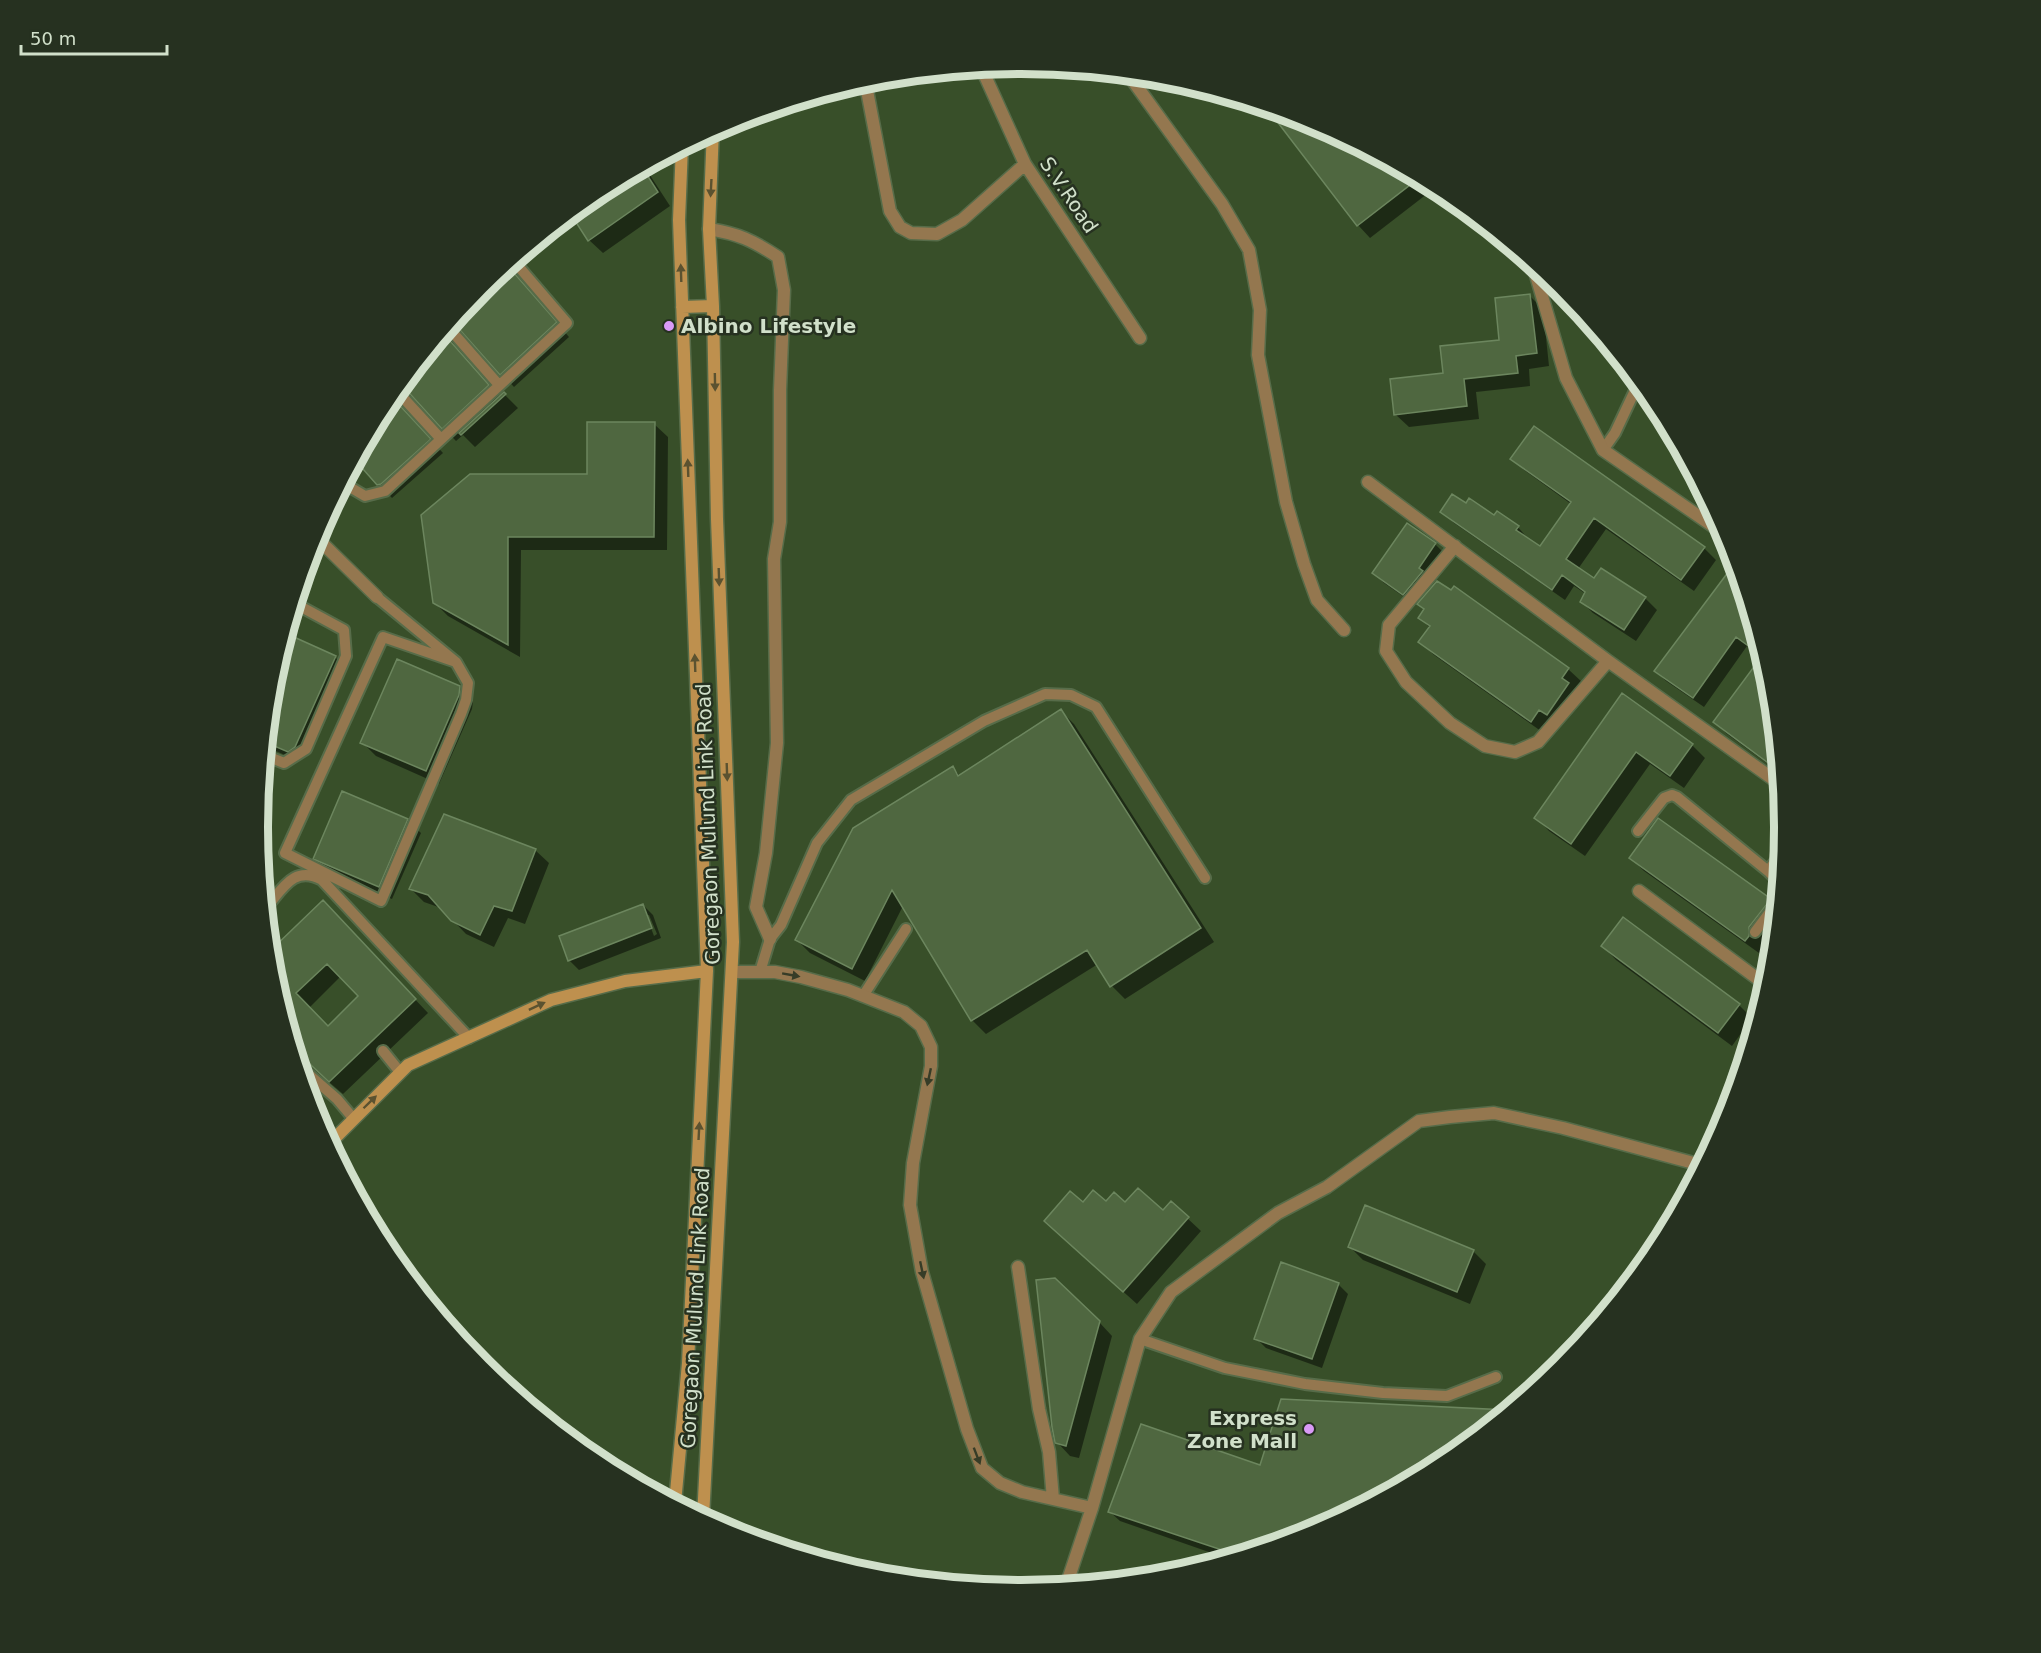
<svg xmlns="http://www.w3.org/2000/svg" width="2041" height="1653" viewBox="0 0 2041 1653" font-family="'DejaVu Sans',sans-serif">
  <rect width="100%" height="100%" fill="#384f29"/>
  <path fill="#0007" fill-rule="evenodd" d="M1269,108L1313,121L1436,187L1370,238L1358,225Z
    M644,166L670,206L603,253L589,240L597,191Z
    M517,257L520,279L569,337L514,387L466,334L461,332L456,335L453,342L455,347L500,397L504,394L518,408L475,447L463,435L456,441L412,395L405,397L401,402L403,410L443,453L392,498L356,459L386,402L481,286Z
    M1530,296L1543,309L1549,366L1529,369L1530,386L1476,392L1479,419L1409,427L1395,414L1445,374L1501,341Z
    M654,424L668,437L667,550H521L520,657L448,616L434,602L422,516L588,475Z
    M1673,435L1693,472L1687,467Z
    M1512,458L1704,548L1716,560L1694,591L1606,529L1578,569L1595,581L1645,598L1657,610L1636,641L1593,613L1581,601L1586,594L1574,586L1565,600L1454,523L1442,511L1466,505L1518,527L1529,540L1541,548L1571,504L1524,470Z
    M1435,544L1445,554L1414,604L1384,583L1374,573Z
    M1737,571L1764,659L1747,646L1704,707L1666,681L1656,671Z
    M1451,592L1568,669L1582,682L1575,692L1581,698L1560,727L1553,722L1545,734L1434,655L1420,642L1430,628L1420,617L1425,610L1419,604Z
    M285,635L335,657L345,667L305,757L298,761L265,746L272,677Z
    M1748,677L1771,694L1779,772L1727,734L1715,722Z
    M459,687L473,701L472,709L439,784L376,756L362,742Z
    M1622,695L1692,745L1705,758L1684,788L1650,764L1585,856L1549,831L1536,817Z
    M1061,711L1074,724L1214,942L1125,999L1112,986L1098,964L986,1034L972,1020L903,906L865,981L810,953L797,940L953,768L960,776Z
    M407,820L421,833L392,899L328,872L315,858Z
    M535,850L549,863L525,924L508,918L494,947L466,934L441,908L424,902L411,889Z
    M1631,858L1770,900L1776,906L1774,925L1762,941V950L1759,953L1644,871Z
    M643,905L653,915L661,938L579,970L569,960ZM646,915H649L657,934L654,936Z
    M336,916L428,1013L343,1094L322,1076L293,1046L272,975L269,954ZM341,976L361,996L328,1028L309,1008Z
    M1603,946L1739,1005L1752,1018L1732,1046L1616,960Z
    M1106,1203L1125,1204L1163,1212L1171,1203L1201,1231L1137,1304L1059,1234L1083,1204Z
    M1350,1247L1473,1251L1486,1264L1470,1304L1363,1260Z
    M1338,1284L1348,1294L1322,1368L1266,1348L1256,1338Z
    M1099,1322L1112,1336L1079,1458L1070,1456L1057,1442Z
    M1282,1401L1505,1412L1444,1462L1312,1532L1226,1558L1120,1521L1110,1512L1260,1467Z"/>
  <path fill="#4f6740" stroke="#6c865e" stroke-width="1.5" fill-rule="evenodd" d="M1266,107L1313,121L1419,178L1357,226Z
    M642,167L658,192L588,241L570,213L597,191Z
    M507,265L557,322L500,375L452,321L481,286Z
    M1530,294L1537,353L1516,356L1518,373L1464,379L1467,406L1394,415L1390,379L1443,373L1440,346L1499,340L1495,298Z
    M443,333L489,385L442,429L401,384Z
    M504,392L506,394L461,435L459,433Z
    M391,396L431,439L381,484L377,485L355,460Z
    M587,422H655L654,537H508V645L433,603L421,515L470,474H587Z
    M1534,426L1705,547L1681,580L1594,518L1566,559L1594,578L1601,568L1646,597L1624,630L1580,602L1585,592L1562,575L1552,590L1440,512L1452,494L1466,503L1469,498L1494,515L1497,511L1519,526L1516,530L1540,546L1571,502L1510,459Z
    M1407,523L1436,543L1419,568L1423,571L1403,595L1372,573Z
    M1735,563L1769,678L1779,771L1713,722L1762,656L1736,637L1693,698L1654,671Z
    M1437,581L1451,590L1454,586L1569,668L1562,678L1569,683L1547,715L1539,710L1531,722L1418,642L1430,626L1418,618L1424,609L1417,604Z
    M285,633L336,656L295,747L288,752L265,742L272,677Z
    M397,659L460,686L459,695L426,771L360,743Z
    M1622,693L1693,744L1670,776L1636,752L1571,844L1534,818Z
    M1061,709L1201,928L1110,987L1087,950L971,1021L892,890L852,969L795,940L853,828L953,766L958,776Z
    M342,791L408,819L379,887L313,859Z
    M444,814L536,849L512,911L494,906L480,935L451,921L428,895L409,889Z
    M1658,818L1771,899L1749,927V936L1745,941L1629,858Z
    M323,900L416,999L329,1082L294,1049L272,975L269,952ZM327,964L358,996L328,1026L296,993Z
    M643,904L652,928L568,961L559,936Z
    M1623,917L1740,1004L1718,1033L1601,946Z
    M1138,1188L1163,1210L1171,1201L1189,1217L1123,1292L1044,1221L1070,1191L1083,1202L1093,1190L1106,1201L1114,1192L1125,1202Z
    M1365,1205L1474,1250L1457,1292L1348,1247Z
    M1281,1262L1339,1283L1312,1359L1254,1339Z
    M1055,1278L1100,1321L1066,1446L1055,1443L1052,1427L1036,1280Z
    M1281,1399L1507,1410L1444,1462L1312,1532L1224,1559L1225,1551L1108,1512L1141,1424L1260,1465Z"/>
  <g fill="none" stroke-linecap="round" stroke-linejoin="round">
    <defs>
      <path id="lane" d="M448,327L499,385
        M396,390L441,439
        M1603,450L1615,433L1639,382
        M343,481L348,486L365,496L385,491L567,323L513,260
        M377,597L456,662L468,683L466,700L461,714L381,901L285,853L383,637L456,662
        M264,755L284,763L306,749L346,656L344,630L294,603
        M1638,831L1664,798L1672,795L1677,797L1768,871L1781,854
        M1768,871L1779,882
        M265,909C282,890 294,864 322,880L469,1038
        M1755,932L1776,904
        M760,972L770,939L781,925L817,843L851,800L984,721L1045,694L1071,695L1096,707L1205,878
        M863,996L906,929
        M383,1051L400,1072
        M299,1066L337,1099L353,1118
        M1140,1339L1225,1368L1305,1384L1383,1393L1447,1396L1496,1377"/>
      <path id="street" d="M981,67L1025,164L1140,338
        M1128,74L1222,204L1249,250L1260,310L1258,355L1286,502L1304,564L1317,600L1344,630
        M865,80L890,211L900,227L911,233L937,234L962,220L1025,164
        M709,229C739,234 752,240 778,257L784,290L780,390V522L774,559L777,743L766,853L756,907L770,939
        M1531,262L1535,272L1566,378L1603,450L1726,535
        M1368,482L1608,661L1780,784
        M315,536L377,597
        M1455,546L1389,625L1386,651L1406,682L1450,723L1485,746L1515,752L1538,742L1608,661
        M1639,891L1766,985
        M732,972H775L801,977L848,990L904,1012L921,1026L931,1047V1066L913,1163L910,1205L922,1272L967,1429L982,1468L1000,1483L1022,1492L1092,1508
        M1018,1267L1039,1409L1049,1452L1053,1499
        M1066,1586L1092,1508L1140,1339L1171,1292L1278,1213L1327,1187L1419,1121L1450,1117L1494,1113L1563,1128L1701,1165"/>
      <path id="secondary" d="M682,307L713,306
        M329,1144L408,1065L551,1000L625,981L707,971
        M675,1503L688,1363L707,971L679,220L682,146
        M703,1518L733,942L717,519L713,306L709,229L713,129"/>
    </defs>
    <use href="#lane" stroke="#576c49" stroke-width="14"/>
    <use href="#street" stroke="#576c49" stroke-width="15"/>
    <use href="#secondary" stroke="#576c49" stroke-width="15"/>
    <use href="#lane" stroke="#94774f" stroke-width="10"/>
    <use href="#street" stroke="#94774f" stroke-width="12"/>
    <use href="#secondary" stroke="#be904e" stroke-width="12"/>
  </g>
  <defs><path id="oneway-solid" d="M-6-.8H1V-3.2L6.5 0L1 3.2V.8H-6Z" transform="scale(1.5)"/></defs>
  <g fill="#5b5230">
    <use href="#oneway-solid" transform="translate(711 188) rotate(93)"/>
    <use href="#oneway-solid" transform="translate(681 273) rotate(-92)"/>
    <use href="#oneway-solid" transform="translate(715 382) rotate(89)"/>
    <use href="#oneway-solid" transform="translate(688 468) rotate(-92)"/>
    <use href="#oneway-solid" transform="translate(719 577) rotate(88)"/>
    <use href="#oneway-solid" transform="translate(695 663) rotate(-92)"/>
    <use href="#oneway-solid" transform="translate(727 772) rotate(88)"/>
    <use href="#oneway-solid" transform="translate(537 1006) rotate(-25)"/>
    <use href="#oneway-solid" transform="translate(370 1102) rotate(-44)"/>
    <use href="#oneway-solid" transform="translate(699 1131) rotate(-87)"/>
  </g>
  <g fill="#363c27">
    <use href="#oneway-solid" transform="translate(791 975) rotate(10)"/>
    <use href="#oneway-solid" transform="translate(929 1077) rotate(102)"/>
    <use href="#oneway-solid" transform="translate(922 1270) rotate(78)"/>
    <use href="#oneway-solid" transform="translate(977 1456) rotate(69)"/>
  </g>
  <g fill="#d99af7" stroke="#263120" stroke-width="2">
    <circle cx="669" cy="326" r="6"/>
    <circle cx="1309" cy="1429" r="6"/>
  </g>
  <g text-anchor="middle" stroke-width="5" stroke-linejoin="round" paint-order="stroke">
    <g font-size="20" fill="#d1e0ca" stroke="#263120">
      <text transform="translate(1069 195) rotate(56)" y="7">S.V.Road</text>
      <text transform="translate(708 824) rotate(-92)" y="7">Goregaon Mulund Link Road</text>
      <text transform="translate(695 1308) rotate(-87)" y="7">Goregaon Mulund Link Road</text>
    </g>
    <g font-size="20" font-weight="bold" fill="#d1e0ca" stroke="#263120" text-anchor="start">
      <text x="681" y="333">Albino Lifestyle</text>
      <text x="1297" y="1425" text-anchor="end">Express<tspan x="1297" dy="23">Zone Mall</tspan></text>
    </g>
  </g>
  <path d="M0 0H2041V1653H0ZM268 827a753 753 0 1 1 1506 0a753 753 0 1 1-1506 0Z" fill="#263120" fill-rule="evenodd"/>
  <path fill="none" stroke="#d1e0ca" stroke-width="8" d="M268 827a753 753 0 1 1 1506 0a753 753 0 1 1-1506 0Z"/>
  <path d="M21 45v9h146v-9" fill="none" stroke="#d1e0ca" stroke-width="3"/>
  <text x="30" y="45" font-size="18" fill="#d1e0ca" stroke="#263120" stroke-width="4.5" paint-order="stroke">50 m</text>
</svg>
